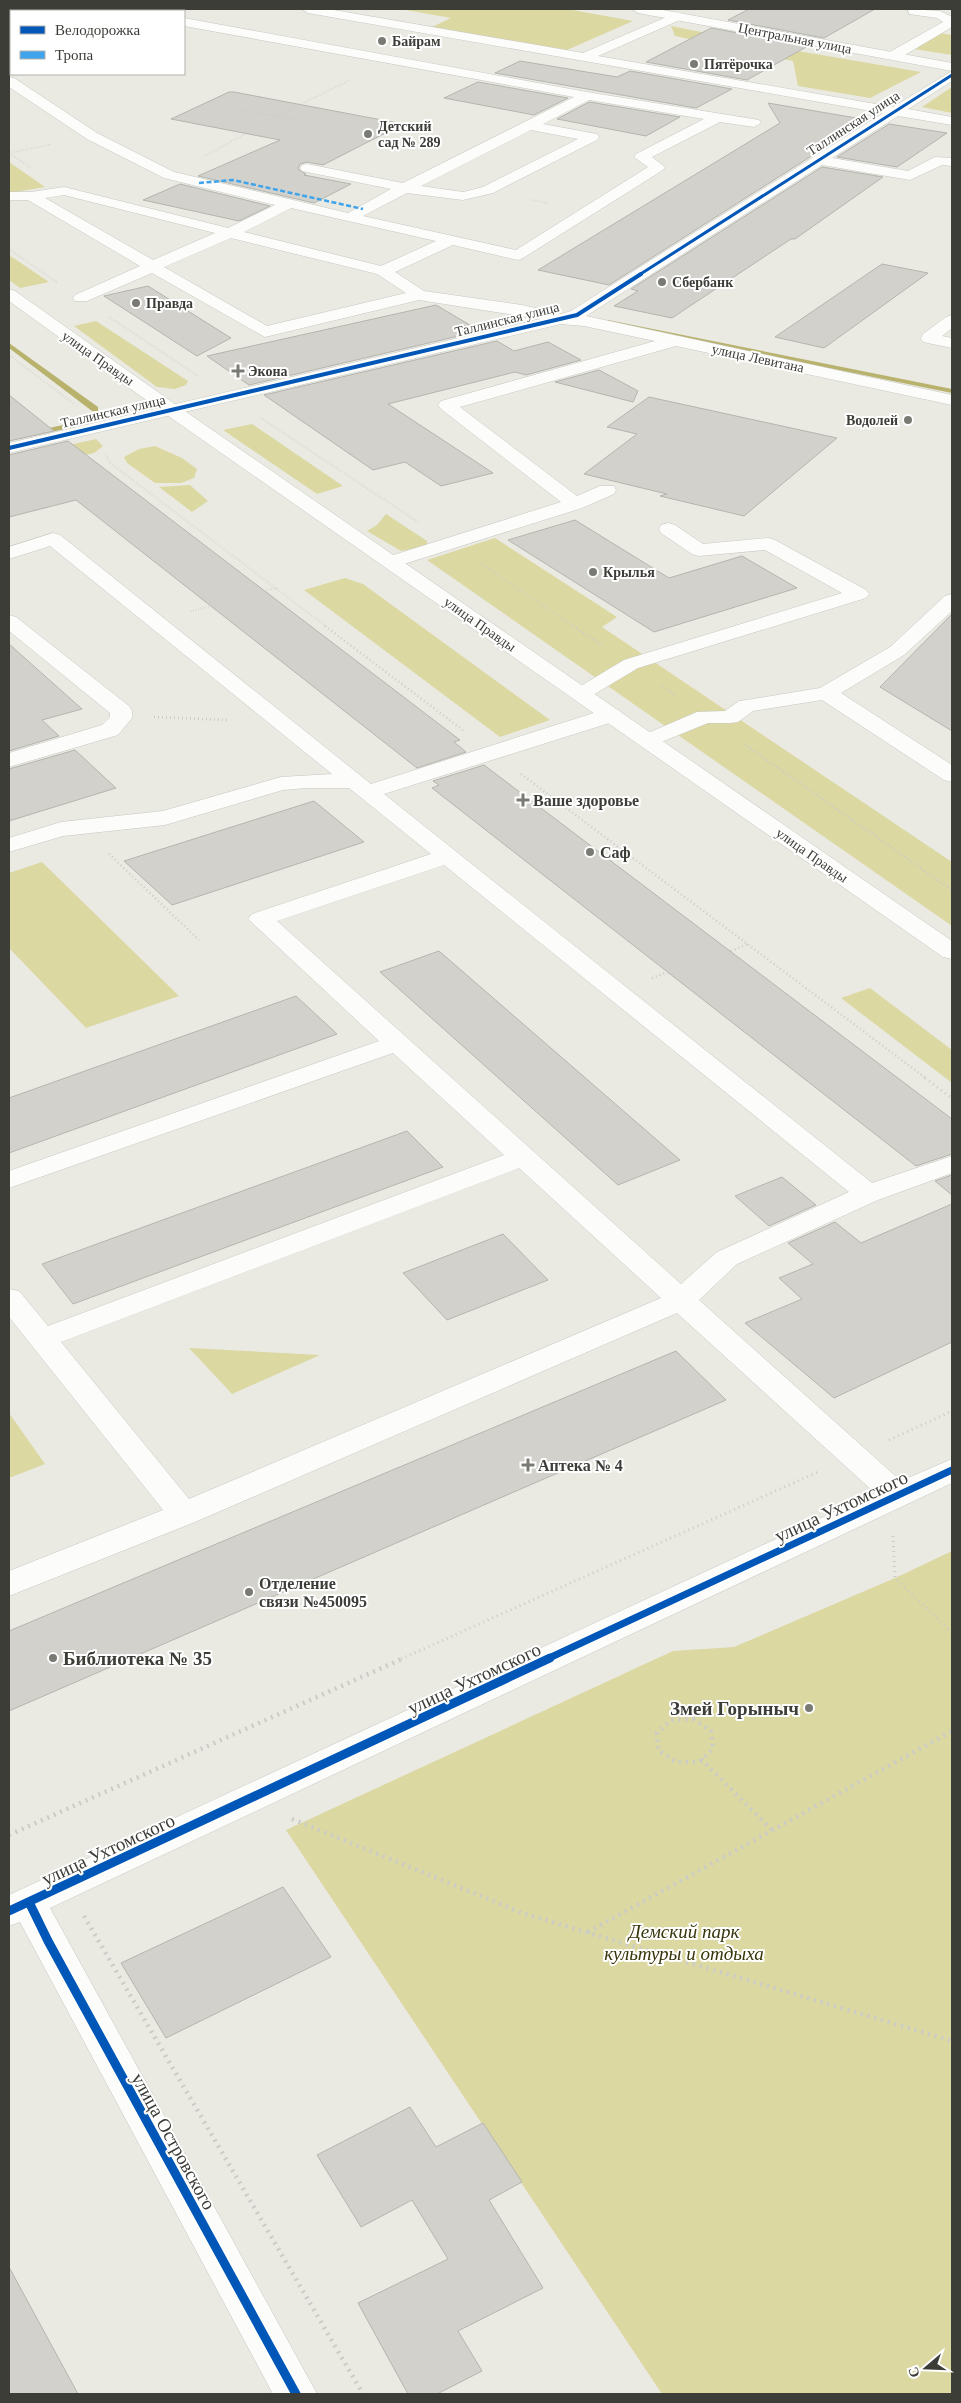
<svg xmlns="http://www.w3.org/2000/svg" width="961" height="2403" viewBox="0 0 961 2403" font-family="'Times New Roman',serif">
  <rect width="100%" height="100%" fill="#eaeae3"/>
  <path fill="#dcd8a2" d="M400,9H567L633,21L567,50L432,27L451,18Z
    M671,26L792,50L921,72L870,98L798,86L793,61L675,36Z
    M940,33L952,35V55L914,49Z
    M952,87V113L922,107Z
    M9,162L45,187L9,193Z
    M9,255L49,282L20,288L9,280Z
    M96,321L188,381L186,385L175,389L157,387L74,326Z
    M252,424L343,486L317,494L223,430Z
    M96,439L103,446L94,453L9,473V459Z
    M155,446L182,458L197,469L194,478L181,483H155L127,463L124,457L139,449Z
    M190,485L208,501L192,512L159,487Z
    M386,514L427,541V546L401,551L367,531L377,525Z
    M495,538L617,617L602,627L952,862V926L427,560Z
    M345,578L363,584L550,720L500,737L304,590Z
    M42,862L179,996L86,1028L9,948V873Z
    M870,988L952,1050V1083L841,998Z
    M189,1348L320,1355L232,1394Z
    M9,1413L45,1464L9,1478Z
    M952,1551V2394H662L286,1830L673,1651L734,1647L895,1578Z"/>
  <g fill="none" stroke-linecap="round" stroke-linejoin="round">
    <path fill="#b8b26d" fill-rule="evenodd" d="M608,320L952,389V393L611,324L607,322Z
      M9,343L98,407V411H92L9,348Z
      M90,419H93V423L9,441V437Z"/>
  </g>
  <path fill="#d2d1cc" stroke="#b5b5af" d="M749,9H875L824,38L728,20Z
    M711,28L808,46L747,80L646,62Z
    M520,61L617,77L630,71L732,89L696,108L495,73Z
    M478,82L568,98L534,115L444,98Z
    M229,92H234L403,124L323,165L307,162L300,164L298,169L306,174L304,175L351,184L314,203L198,176L280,140L171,119Z
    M589,102L680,117L646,136L557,119Z
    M768,103L868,120L609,285L538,270L780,123Z
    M889,124L947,133L897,167L837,157Z
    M822,167L883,177L795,239H791L672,318L614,306L638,291L631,289Z
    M180,184L270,206L239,221L143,200Z
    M882,264L928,273L824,348L775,337Z
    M148,286L231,338L197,356L104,296Z
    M436,305L480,331L249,385L207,356Z
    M497,341L514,351L548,342L581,360L526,375L515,372L388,404L493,473L441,486L405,462L373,470L264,395Z
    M599,370L638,391L633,402L555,382Z
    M9,395L54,431L9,441Z
    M649,397L837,438L744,516L660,496L667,494L584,474L637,434L607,427Z
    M68,441L460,740L454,742L466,752L417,768L76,500L9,517V455Z
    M575,520L669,578L742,556L797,588L654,632L508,540Z
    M952,614V731L880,687Z
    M9,644L82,709L42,720L59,736L9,751Z
    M75,750L116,788L9,821V769Z
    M484,765L952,1119V1154L916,1166L432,788L439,785L433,781Z
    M314,801L364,842L172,905L124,861Z
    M439,951L680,1160L618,1185L380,972Z
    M296,996L337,1034L9,1153V1098Z
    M407,1131L443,1167L73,1304L42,1264Z
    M952,1175V1195L935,1181Z
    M782,1177L816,1205L769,1226L735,1196Z
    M952,1204V1342L834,1398L745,1323L802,1299L779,1278L813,1264L788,1243L835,1222L861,1243Z
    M503,1234L548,1280L447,1320L403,1273Z
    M676,1351L726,1400L9,1711V1631Z
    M283,1887L331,1957L166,2038L121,1963Z
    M410,2107L436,2147L483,2123L522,2182L489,2200L543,2288L458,2331L482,2371L437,2394H408L358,2303L448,2259L412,2200L361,2227L317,2155Z
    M9,2267L78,2394H9Z"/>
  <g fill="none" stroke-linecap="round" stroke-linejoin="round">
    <defs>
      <path id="minor" d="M101,9H126L127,11H102Z
        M302,9H328L583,53L678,12L684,16L682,19L598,56L893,107L952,71V81L908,109L952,117V125L898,116L832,158L908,171L935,157L952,158V166L942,165L910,180L822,165L586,316L952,395V405L676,346L460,407L577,496L600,486H614L616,490L614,494L582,508L391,568L384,566L381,562L384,558L561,502L441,409L438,405L441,401L655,341L584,326L561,324L9,453V443L540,319L419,300L265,337L152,273L87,301H75L73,298L75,295L140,266L28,200H9V192H31L64,187L228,228L275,205L164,178L87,139L9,87V77L14,78L97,133L174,172L348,213L391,189L302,171L300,168L302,165L307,164L403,183L574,97L184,26V18L587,92L759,120L761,123L754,127L720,122L652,157L665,167L663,170L523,258L518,260L453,245L395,272L424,291L522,305L561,314L571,311L883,113L308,13ZM589,100L704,119L636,154L634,157L648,167L516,250L363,216L407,193L463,200L493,193L597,140L599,137L597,134L543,124ZM531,130L578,139L483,187L463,192L421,186ZM64,195L215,233L153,260L45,198ZM291,208L436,241L381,266L244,232ZM231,238L377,274L406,293L267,326L164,267Z
        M908,9L940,11L952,17V27L898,59H888L887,56L888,53L943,22L937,18L909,14Z
        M9,17H11V25H9Z
        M11,56V64L9,65V57Z
        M952,315V328L942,336L952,338V348L923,342L921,338L923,334L946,317Z
        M668,523L675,525L703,544L768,538L775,540L866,590L869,594L866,598L638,668L588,698L581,700L574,698L570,694L574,690L624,660L842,593L765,550L699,556L692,554L661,533L659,529L661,525Z
        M53,533L60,535L371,784L603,710L611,709L619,710L622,715L619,720L384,794L872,1183L952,1156V1173L878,1200L737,1264L699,1300L901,1481L952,1459V1483L50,1908L317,2394H273L20,1922L9,1926V1895L875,1493L677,1313L195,1522L9,1596V1571L163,1510L9,1317V1289L19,1291L48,1326L504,1155L393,1053L9,1188V1171L379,1041L248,919L252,914L431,854L349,788H307L283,790L165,825L63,836L9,852V838L61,822L163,811L281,777L332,774L50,546L9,559V547ZM444,865L849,1192L717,1252L681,1284L277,921ZM519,1168L661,1298L189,1499L61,1342Z
        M952,594V611L904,655L841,693L952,765V782L944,780L822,700L753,711L738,722L730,723H708L649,747L641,746L638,741L641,736L697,712L725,711L739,701L747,700L820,688L890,647L945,596Z
        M9,615L16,617L129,706L132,711V718L118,735L9,767V753L102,725L110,717V713L9,631Z"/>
      <path id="major" d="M632,9H657L952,63V71L638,13Z
        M9,289L15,291L179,407L952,941V959L943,957L167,415L9,301Z"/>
    </defs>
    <use href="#minor" stroke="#c7c7c2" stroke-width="1"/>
    <use href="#major" stroke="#c7c7c2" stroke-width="1"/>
    <path stroke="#cbcbc8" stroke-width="2" stroke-dasharray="0.5 2" stroke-linecap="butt" d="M234,109L323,124
      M9,153L53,144
      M9,153L31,168
      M205,156L275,117L350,80
      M270,171L282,165
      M532,200L548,203
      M9,249L58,283
      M109,317L198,376
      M9,355L74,404
      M261,418L418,522
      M106,454L110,463L327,627
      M480,563L575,627
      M264,591L277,588
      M191,611L211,606"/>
    <path stroke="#cbcbc8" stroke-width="2.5" stroke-dasharray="1 3" stroke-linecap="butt" d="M325,626L464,731
      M573,626L603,646
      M660,685L675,695
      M154,717L228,720
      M744,744L952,890
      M521,774L927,1079
      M109,854L199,940
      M731,951L748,944
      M652,978L668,972"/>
    <path stroke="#cbcbc8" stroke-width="3" stroke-dasharray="1 4" stroke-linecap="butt" d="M925,1078L952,1098
      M889,1440L952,1411
      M893,1536L895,1578L952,1633
      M401,1659L818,1472"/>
    <path stroke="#cbcbc8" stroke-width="4.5" stroke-dasharray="2 5" stroke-linecap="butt" d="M693,1719L711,1731L713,1749L699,1762H676L658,1750L657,1733L671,1720Z
      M701,1759L772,1830
      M292,1819L525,1914L952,2041
      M9,1835L404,1658
      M84,1916L363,2394
      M588,1932L952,1731"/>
    <use href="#minor" fill="#fcfcfb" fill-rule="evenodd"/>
    <use href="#major" fill="#fcfcfb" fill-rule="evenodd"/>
    <path stroke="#3fa4ec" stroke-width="2.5" stroke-dasharray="5 2.5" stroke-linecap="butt" d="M199,183L233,180L363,209"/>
    <defs>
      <path id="cycleway-far3" d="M639,275L952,75"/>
      <path id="cycleway-far2" d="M9,448L577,315L641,274"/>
      <path id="cycleway-far1" d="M547,1659L952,1470"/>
      <path id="cycleway" d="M29,1902L48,1941L296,2394
        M9,1911L550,1658"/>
    </defs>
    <use href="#cycleway-far3" stroke="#fff" stroke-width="5"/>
    <use href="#cycleway-far2" stroke="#fff" stroke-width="5.5"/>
    <use href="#cycleway-far1" stroke="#fff" stroke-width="10"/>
    <use href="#cycleway" stroke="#fff" stroke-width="12"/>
    <use href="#cycleway-far3" stroke="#0057b8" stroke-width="3"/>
    <use href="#cycleway-far2" stroke="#0057b8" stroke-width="4"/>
    <use href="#cycleway-far1" stroke="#0057b8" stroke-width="7"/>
    <use href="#cycleway" stroke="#0057b8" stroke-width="9"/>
  </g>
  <g fill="#7a7a74" stroke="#fff" stroke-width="2">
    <circle cx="382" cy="41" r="5"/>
    <circle cx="694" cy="64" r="5"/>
    <circle cx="368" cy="134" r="5"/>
    <circle cx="662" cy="282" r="5"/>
    <circle cx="136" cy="303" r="5"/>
    <path d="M235.5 363.5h5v5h5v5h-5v5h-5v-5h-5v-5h5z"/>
    <circle cx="908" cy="420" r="5"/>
    <circle cx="593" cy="572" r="5"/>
    <path d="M520.5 792.5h5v5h5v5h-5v5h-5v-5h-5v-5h5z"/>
    <circle cx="590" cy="852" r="5"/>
    <path d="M525.5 1457.5h5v5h5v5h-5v5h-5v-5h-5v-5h5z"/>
    <circle cx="249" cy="1592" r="5"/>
    <circle cx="53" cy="1658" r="5"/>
    <circle cx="809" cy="1708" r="5"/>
  </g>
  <g text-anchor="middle" stroke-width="4" stroke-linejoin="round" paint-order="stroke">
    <g font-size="14" fill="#3d3d38" stroke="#fff">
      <text transform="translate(795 38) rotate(11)" y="5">Центральная улица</text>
      <text transform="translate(853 123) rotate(-33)" y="5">Таллинская улица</text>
      <text transform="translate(507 319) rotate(-14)" y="5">Таллинская улица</text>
      <text transform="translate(98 358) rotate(35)" y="5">улица Правды</text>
      <text transform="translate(758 358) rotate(12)" y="5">улица Левитана</text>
      <text transform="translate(113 411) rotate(-13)" y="5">Таллинская улица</text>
      <text transform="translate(480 624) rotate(35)" y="5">улица Правды</text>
      <text transform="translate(812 855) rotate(35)" y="5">улица Правды</text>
    </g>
    <g font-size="14" font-weight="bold" fill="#3d3d38" stroke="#fff" text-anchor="start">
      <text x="392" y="46">Байрам</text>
      <text x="704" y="69">Пятёрочка</text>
      <text x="378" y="131">Детский<tspan x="378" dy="16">сад № 289</tspan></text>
      <text x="672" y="287">Сбербанк</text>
      <text x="146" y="308">Правда</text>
      <text x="248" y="376">Экона</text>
      <text x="898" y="425" text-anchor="end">Водолей</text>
      <text x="603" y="577">Крылья</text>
    </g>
    <g font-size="16" font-weight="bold" fill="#3d3d38" stroke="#fff" text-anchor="start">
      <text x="533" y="806">Ваше здоровье</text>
      <text x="600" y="858">Саф</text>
      <text x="538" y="1471">Аптека № 4</text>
      <text x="259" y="1589">Отделение<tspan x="259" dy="18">связи №450095</tspan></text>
    </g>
    <g font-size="19" fill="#3d3d38" stroke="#fff">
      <text transform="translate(841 1506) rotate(-25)" y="7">улица Ухтомского</text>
      <text transform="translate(474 1678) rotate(-25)" y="7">улица Ухтомского</text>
      <text transform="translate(108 1849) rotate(-25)" y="7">улица Ухтомского</text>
      <text transform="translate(174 2141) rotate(61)" y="7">улица Островского</text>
    </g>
    <g font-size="19" font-weight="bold" fill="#3d3d38" stroke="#fff" text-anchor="start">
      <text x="63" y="1665">Библиотека № 35</text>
      <text x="799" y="1715" text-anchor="end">Змей Горыныч</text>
    </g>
    <g font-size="19" font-style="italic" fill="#38350b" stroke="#fff">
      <text x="684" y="1938">Демский парк<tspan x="684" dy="22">культуры и отдыха</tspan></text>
    </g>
  </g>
  <rect width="961" height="2403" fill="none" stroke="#3d3d38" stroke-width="20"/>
  <rect x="10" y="10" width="175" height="65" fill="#ffffff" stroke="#b1b1af"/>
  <rect x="20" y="26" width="25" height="8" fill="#0057b8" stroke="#b1b1af"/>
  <text x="55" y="35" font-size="15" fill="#3d3d38">Велодорожка</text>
  <rect x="20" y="51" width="25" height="8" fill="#3fa4ec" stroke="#b1b1af"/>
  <text x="55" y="60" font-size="15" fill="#3d3d38">Тропа</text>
  <g transform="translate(926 2368) rotate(251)" stroke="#ffffff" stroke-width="4" paint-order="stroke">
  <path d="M0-4L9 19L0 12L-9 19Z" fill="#3d3d38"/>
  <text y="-8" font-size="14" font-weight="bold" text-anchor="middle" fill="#3d3d38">С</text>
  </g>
</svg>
